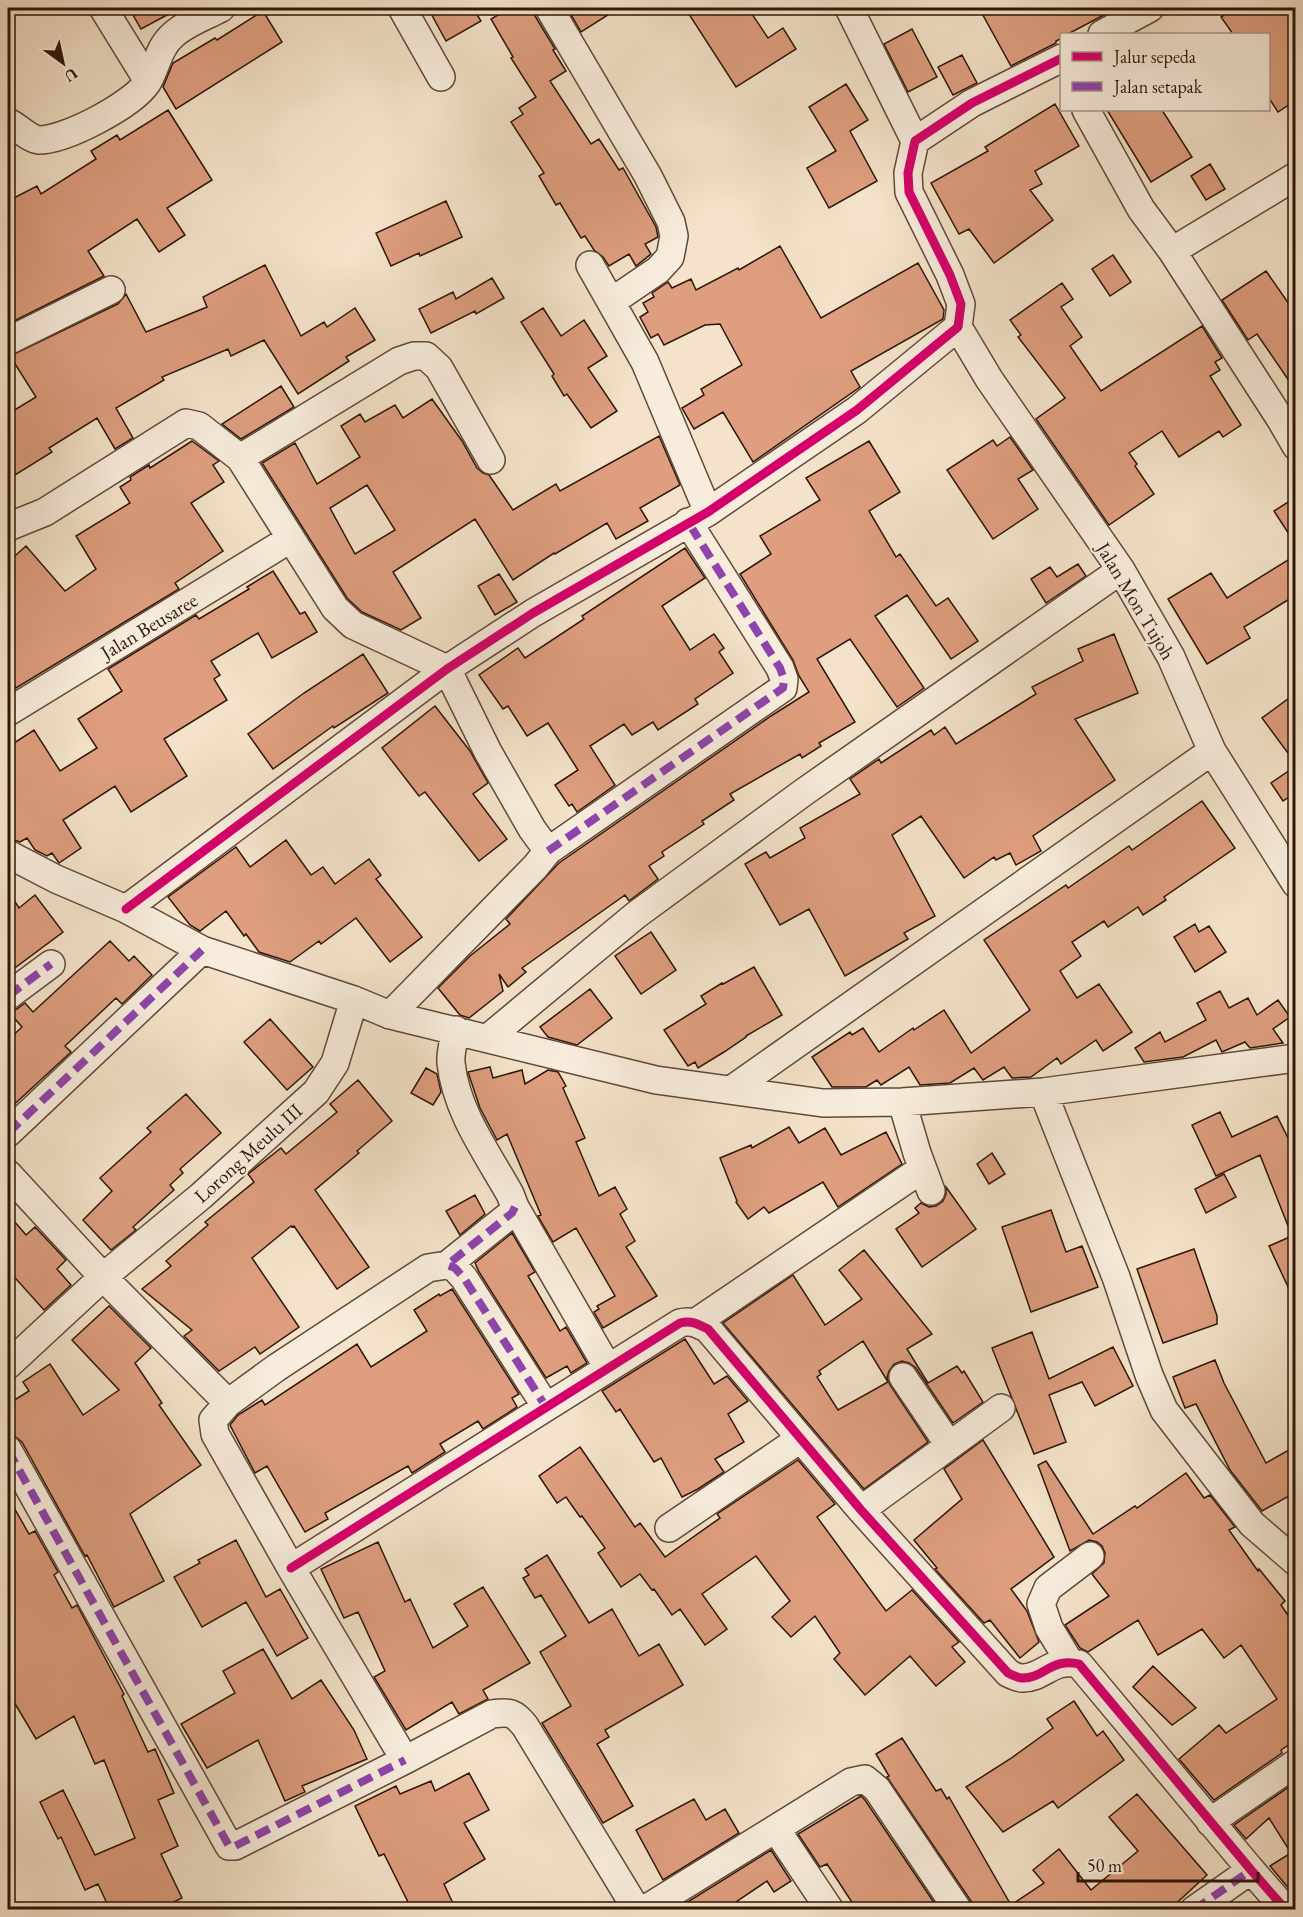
<svg xmlns="http://www.w3.org/2000/svg" width="1303" height="1917" viewBox="0 0 1303 1917" font-family="'EB Garamond',serif">
  <rect width="100%" height="100%" fill="#f4e3ca"/>
  <filter id="stains"><feTurbulence type="fractalNoise" baseFrequency=".00333" numOctaves="4"/><feColorMatrix values="0 0 0 0 .2 0 0 0 0 .09 0 0 0 0 .02 0 0 0 .5 -.17"/></filter>
  <radialGradient id="worn" r=".72"><stop offset=".6" stop-color="#630" stop-opacity="0"/><stop offset="1" stop-color="#630" stop-opacity=".3"/></radialGradient>
  <path fill="#de9e7f" stroke="#2d1608" stroke-width="1.5" fill-rule="evenodd" d="M129,8H180L141,29Z
    M428,8H473L481,21L446,41Z
    M510,8H533L535,16L555,49L553,50L566,71L550,81L591,144L599,139L619,170L623,168L656,227L658,237L645,244L651,254L636,266L629,254L609,266L603,257L594,250L585,236L581,238L560,203L556,205L539,176L544,173L511,122L523,114L519,108L536,97L511,58L513,57L491,19Z
    M567,8H619L581,32Z
    M685,8H748L768,38L783,28L796,49L736,87Z
    M979,8H1117L1068,34H1062V38L1056,41V43L1011,66Z
    M1235,8H1296V100L1278,112L1269,98V34H1233L1221,17Z
    M263,11L282,42L176,109L163,87L173,63L215,38L217,40Z
    M912,29L937,77L908,92L884,44Z
    M962,55L977,83L953,95L938,67Z
    M846,84L868,120L850,131L877,181L829,208L807,168L836,151L809,107Z
    M1055,104L1079,146L1035,171L1042,184L1030,190L1053,220L994,263L969,229L959,234L931,183L988,151L985,147Z
    M168,110L212,180L167,208L185,235L159,252L137,219L88,251L104,276L8,324V201L37,186L41,194L96,159L91,151L117,135L120,140Z
    M1107,110H1162L1192,157L1151,182Z
    M1210,164L1225,189L1206,200L1191,176Z
    M446,201L462,237L420,256L419,253L391,266L376,233Z
    M780,246L821,318L918,263L944,310L943,319L851,371L860,387L753,462L723,412L694,429L682,408L704,395L701,389L742,365L720,324L705,325L664,345L658,334L651,338L640,317L648,312L643,303L654,297L652,293L668,282L672,288L691,279L696,290L738,268L739,270Z
    M1113,255L1131,282L1110,296L1092,269Z
    M265,265L301,336L324,322L327,327L355,308L375,340L346,357L349,361L298,394L264,340L231,356L228,349L162,377L164,380L116,408L133,438L115,449L97,418L49,448L52,452L15,475L8,463V414L36,397L10,356L118,304L126,294L146,332L207,307L203,297Z
    M1266,271L1296,314V391L1257,334L1248,340L1222,300Z
    M492,278L504,298L476,314L475,311L431,333L419,309L453,292L456,299Z
    M1062,283L1073,299L1061,307L1082,337L1070,346L1101,391L1202,326L1222,358L1215,362L1220,370L1210,376L1241,425L1223,437L1219,431L1179,457L1162,431L1129,453L1137,464L1135,466L1154,494L1109,525L1036,419L1065,398L1018,337L1021,335L1010,320Z
    M543,308L561,336L584,320L607,356L588,368L617,411L591,428L567,394L564,396L552,376L554,374L521,322Z
    M281,386L294,407L241,439L222,424Z
    M432,399L462,441L477,468L483,473L489,475L513,510L556,484L560,491L659,436L680,485L640,508L648,521L616,539L607,523L555,554L554,553L513,580L475,519L393,572L421,618L401,630L362,612L347,598L262,463L295,443L317,484L360,457L341,426L360,414L365,422L395,405L403,418ZM367,485L395,530L355,554L330,508Z
    M1010,437L1033,470L1018,479L1038,509L993,539L947,470L993,440L997,446Z
    M192,441L219,461L213,465L224,482L191,503L223,551L175,583L179,589L16,688L8,675V562L26,546L65,591L96,569L76,536L130,503L120,487L131,480L130,477L149,465L150,468Z
    M869,441L900,492L869,511L896,557L900,554L936,606L948,598L978,641L951,659L907,595L875,616L924,688L897,707L850,639L817,659L855,722L819,743L821,746L802,758L800,754L730,794L734,800L702,821L704,824L662,852L664,856L649,866L658,879L629,901L625,895L522,968L526,972L508,987L499,974L503,991L469,1018L460,1015L438,988L470,956L510,924L506,919L559,863L771,716L809,692L799,676L793,660L740,574L771,554L760,536L820,500L806,478Z
    M1296,497V545L1274,511Z
    M685,548L705,578L662,606L690,650L714,634L724,648L719,652L733,673L695,699L698,704L658,730L653,722L632,735L624,724L590,746L615,785L577,812L572,804L569,806L555,785L578,770L548,723L527,736L508,706L503,709L479,675L518,648L525,658L584,619L582,616Z
    M1296,555V595L1244,627L1250,638L1207,664L1168,599L1211,573L1227,598Z
    M1078,564L1086,576L1046,603L1031,579L1050,567L1057,577Z
    M273,571L300,614L305,612L317,632L272,658L258,633L211,661L220,675L214,679L227,700L164,739L187,776L131,812L115,786L63,820L81,848L59,863L52,853L47,856L35,850L27,838L20,842L8,838V747L34,730L60,771L97,748L78,719L122,691L108,669L196,615L199,619L249,589L247,587Z
    M499,574L517,602L495,615L478,586Z
    M1114,634L1138,693L1075,719L1115,780L1033,836L1041,851L1016,865L1010,853L996,860L994,857L964,878L921,816L892,835L935,916L904,933L908,939L845,976L809,909L780,925L745,864L766,852L770,858L805,838L800,828L860,794L850,779L879,759L881,763L931,730L934,735L945,727L956,744L1036,694L1032,687L1083,661L1078,649Z
    M363,654L388,693L334,728L333,726L273,769L248,734L304,693Z
    M1296,693V764L1262,718Z
    M435,706L470,751L488,783L473,794L507,839L479,861L425,792L419,796L382,748Z
    M1296,766V792L1283,801L1271,783Z
    M1202,801L1235,848L1164,897L1166,900L1143,915L1138,907L1108,927L1104,921L1072,942L1081,956L1060,971L1077,998L1099,984L1132,1032L1103,1051L1096,1040L1061,1064L1057,1058L1031,1077L1012,1078L1004,1067L983,1080L974,1068L950,1083L920,1085L909,1067L881,1085L877,1080L866,1087H832L812,1057L850,1032L852,1035L863,1028L879,1052L913,1028L914,1030L944,1010L971,1053L1030,1010L984,940L1066,885L1068,888L1129,846L1132,850Z
    M286,840L311,875L323,867L335,884L369,859L381,875L376,879L422,937L390,962L356,918L321,944L319,941L290,962L259,952L246,934L244,936L226,911L200,931L190,925L168,897L236,847L250,867Z
    M8,891L19,908L35,895L63,932L8,973Z
    M1195,924L1199,932L1209,926L1226,952L1195,972L1174,937Z
    M651,932L676,970L641,994L615,956Z
    M110,941L129,961L134,956L152,975L122,1004L116,998L65,1046L71,1052L8,1110V1040L22,1027L8,1011L17,1009L25,1003L33,1012Z
    M754,967L782,1015L746,1036V1037L724,1052L698,1068L695,1062L688,1066L664,1030L706,1004L701,996L722,983L723,984Z
    M590,989L612,1018L577,1045L548,1037L540,1027Z
    M1220,991L1229,1008L1248,998L1257,1015L1278,1000L1290,1017L1273,1029L1283,1043L1250,1048L1245,1042L1222,1052L1216,1040L1183,1057L1144,1062L1135,1048L1160,1032L1165,1042L1206,1020L1197,1003Z
    M270,1019L313,1067L287,1090L244,1042Z
    M490,1067L493,1078L522,1070L525,1084L548,1070L558,1072L566,1086L563,1088L585,1138L576,1142L599,1196L615,1187L627,1209L620,1214L635,1241L626,1247L657,1296L603,1328L594,1312L599,1309L597,1306L615,1296L576,1228L553,1242L538,1216L541,1215L507,1134L497,1140L480,1108L468,1072Z
    M426,1068L437,1074L441,1092L433,1105L411,1093Z
    M358,1080L392,1121L357,1151L359,1153L315,1190L369,1267L337,1289L294,1226L292,1227L291,1226L252,1258L299,1327L260,1354L255,1347L219,1371L184,1336L192,1330L142,1289L171,1266L166,1261L208,1225L205,1222L254,1182L248,1174L281,1148L286,1154L337,1112L330,1104Z
    M186,1094L221,1133L180,1169L183,1173L170,1185L174,1190L133,1227L136,1230L111,1250L83,1220L112,1191L100,1178L151,1132L147,1128Z
    M1220,1112L1232,1137L1277,1116L1296,1154V1304L1269,1246L1292,1236L1260,1155L1216,1176L1192,1125Z
    M789,1127L799,1143L825,1128L841,1155L886,1132L902,1164L838,1207L823,1182L769,1213L764,1207L748,1219L736,1202L737,1201L720,1158L751,1145L752,1148Z
    M992,1153L1005,1174L989,1184L977,1164Z
    M1224,1174L1236,1197L1206,1213L1195,1189Z
    M946,1187L976,1229L922,1267L896,1229L919,1213L915,1208L921,1203L929,1207L936,1206L943,1201L946,1194Z
    M475,1195L485,1214L460,1235L446,1211Z
    M1051,1210L1066,1252L1082,1246L1098,1287L1031,1312L1002,1227Z
    M8,1214L26,1235L35,1227L66,1260L57,1269L71,1285L44,1310L8,1270Z
    M512,1233L535,1272L528,1276L560,1331L566,1327L587,1363L571,1373L567,1366L546,1378L479,1272L475,1263Z
    M1194,1249L1217,1316V1324L1163,1343L1137,1269Z
    M864,1250L932,1334L907,1349L928,1383L957,1366L962,1373L964,1371L983,1402L953,1423L916,1368L909,1363L902,1361L894,1364L889,1371L887,1378L890,1385L928,1442L864,1489L723,1323L793,1275L825,1325L862,1299L839,1270ZM863,1341L888,1382L838,1410L817,1377L821,1374L819,1371Z
    M452,1289L519,1394L512,1398L517,1407L483,1429L478,1421L440,1444L445,1452L412,1473L408,1466L325,1513L328,1519L305,1532L267,1466L255,1473L230,1425L238,1415L262,1400L265,1405L357,1344L371,1367L427,1331L414,1310L439,1294L440,1296Z
    M109,1306L151,1348L135,1363L162,1403L159,1405L201,1465L130,1514L164,1581L114,1607L87,1555L85,1556L22,1442L13,1435L8,1427V1404L29,1391L23,1382L50,1364L83,1415L119,1390L72,1340Z
    M1032,1332L1049,1379L1113,1347L1133,1386L1095,1406L1082,1382L1049,1395L1066,1442L1034,1454L992,1348Z
    M685,1339L714,1384L727,1376L748,1401L728,1414L744,1442L715,1459L724,1472L698,1489L682,1497L661,1458L654,1462L620,1409L616,1412L602,1391Z
    M1215,1360L1224,1383L1266,1463L1296,1446V1492L1262,1511L1230,1470L1196,1404L1185,1408L1173,1377Z
    M983,1440L1054,1557L1011,1589L1027,1611L1039,1642L1020,1658L990,1620L984,1623L935,1569L937,1568L914,1540L962,1499L944,1469Z
    M580,1447L635,1527L640,1523L665,1557L720,1518L717,1514L798,1460L835,1504L817,1517L886,1611L912,1590L959,1642L952,1647L965,1662L936,1686L910,1656L865,1695L834,1659L840,1653L815,1616L791,1637L772,1617L790,1601L756,1556L702,1594L727,1629L705,1645L680,1609L672,1615L654,1589L652,1590L640,1574L621,1587L598,1553L605,1548L582,1516L580,1517L566,1497L557,1503L539,1476Z
    M1046,1461L1093,1534L1135,1506L1137,1508L1186,1473L1204,1498L1210,1495L1235,1527L1229,1530L1258,1571L1259,1569L1285,1601L1281,1605L1296,1627V1740L1281,1750L1282,1753L1214,1800L1179,1759L1219,1725L1226,1733L1277,1699L1241,1645L1224,1658L1202,1629L1158,1655L1138,1620L1088,1652L1080,1648L1065,1625L1109,1596L1092,1574L1104,1563L1105,1553L1102,1546L1097,1542L1089,1540L1070,1551L1038,1465Z
    M8,1497L29,1534L35,1531L58,1572L54,1575L72,1608L77,1605L124,1694L122,1696L148,1752L155,1749L174,1793L158,1800L178,1846L161,1854L182,1898L158,1910H110L98,1884L85,1890L61,1837L58,1839L40,1802L63,1790L95,1855L135,1838L104,1760L95,1764L74,1716L36,1739L8,1692Z
    M236,1540L266,1597L280,1589L308,1638L277,1656L246,1602L202,1627L174,1577L200,1563L198,1560Z
    M378,1542L405,1602L410,1599L433,1648L468,1626L454,1604L483,1587L530,1663L483,1690L488,1699L459,1714L452,1702L406,1730L374,1677L385,1671L358,1612L344,1618L321,1569Z
    M547,1555L589,1623L612,1609L639,1656L659,1644L683,1685L605,1730L609,1737L597,1744L633,1806L603,1823L542,1723L571,1706L540,1652L566,1636L541,1595L535,1598L523,1578L529,1575L525,1569Z
    M263,1649L292,1699L321,1680L354,1730L367,1759L302,1786L305,1792L285,1801L258,1740L207,1768L181,1724L235,1693L223,1671Z
    M1153,1666L1196,1708L1172,1725L1133,1687Z
    M1074,1701L1097,1736L1103,1731L1124,1760L1058,1808L1053,1801L1003,1832L966,1787L1010,1759L1053,1728L1047,1719Z
    M902,1738L936,1791L941,1789L947,1799L949,1797L1011,1905L1044,1883L1033,1870L1059,1849L1091,1890L1138,1851L1109,1817L1137,1794L1207,1875L1169,1910H974L971,1901L887,1777L889,1776L876,1754Z
    M469,1773L489,1810L464,1823L485,1859L444,1884L456,1910H412L384,1854L379,1856L355,1806L396,1786L400,1794L431,1781L435,1791Z
    M1296,1782V1897L1270,1866L1291,1853L1269,1818L1246,1839L1234,1825Z
    M861,1796L865,1800L939,1910H857L827,1864L820,1867L798,1834Z
    M694,1799L706,1820L725,1809L739,1833L663,1880L636,1830Z
    M771,1850L791,1881L774,1892L767,1881L724,1910H679L678,1908Z"/>
  <g fill="none" stroke-linecap="round" stroke-linejoin="round">
    <defs>
      <path id="minor" d="M103,8L148,81
        M402,8L441,77
        M549,8L648,176L671,222L674,236L670,257L658,270L611,302
        M849,8L915,141
        M1102,34L1150,8
        M1086,110L1141,209L1172,251L1281,420L1296,446
        M8,122C17,126 29,139 39,140C66,140 132,105 147,83C157,67 158,48 173,35C186,23 206,16 221,8
        M1172,251L1296,176
        M590,265L645,362L708,512
        M958,327L989,379L1121,570L1171,657L1212,751L1296,884
        M8,341L111,290
        M240,458L399,361L414,356H426L439,368L491,460
        M8,527L45,512L186,423L199,426L240,458L335,608L353,625L447,669L488,752L532,829L548,851L535,867L390,1015
        M8,712L290,539
        M548,851L783,688L784,679L780,668L688,522
        M8,854L56,879L126,909L202,950L354,1000L390,1015L656,1080L823,1103L902,1102L1043,1092L1296,1058
        M126,909L447,669L533,613L708,512L857,410L958,327L961,304L950,275L909,192L908,173L915,141L972,103L1062,58
        M8,996L51,964
        M456,1030C454,1040 450,1052 451,1063C456,1111 487,1153 510,1194L515,1207L608,1368
        M488,1038L636,915L804,792L1121,570
        M731,1090L1212,751
        M1043,1092L1116,1277L1149,1375L1164,1410L1252,1524L1296,1562
        M902,1102L917,1153L931,1191
        M8,1133L202,950
        M8,1174L103,1277L228,1403
        M447,1265L455,1268L464,1278L546,1407
        M695,1323L922,1169
        M8,1365L103,1277L201,1196L316,1092L335,1063L354,1000
        M903,1377L949,1445
        M8,1450L229,1846H235L405,1760L492,1714C511,1712 513,1712 525,1726L637,1910
        M861,1510L1001,1408
        M669,1528L800,1439
        M291,1568L680,1323C691,1320 698,1324 708,1329L861,1510L1008,1673C1012,1675 1018,1678 1022,1678C1043,1679 1052,1657 1079,1664L1251,1870L1286,1910
        M1069,1661L1049,1628L1041,1604L1048,1588L1090,1556
        M405,1760L291,1568L215,1434L213,1420L228,1403L276,1368L428,1268L447,1265L512,1213L515,1207
        M1210,1822L1296,1763
        M776,1829L830,1910
        M644,1910L851,1782L865,1779L877,1789L958,1910
        M1194,1910L1251,1870"/>
    </defs>
    <use href="#minor" stroke="#5f4938" stroke-width="30"/>
    <use href="#minor" stroke="#f8eddd" stroke-width="27"/>
    <path stroke="#8e44ad" stroke-width="8" stroke-dasharray="15 8" stroke-linecap="butt" d="M548,851L783,688L784,679L780,668L688,522
      M8,996L51,964
      M8,1133L202,950
      M515,1207L512,1213L447,1265L455,1268L464,1278L546,1407
      M8,1450L229,1846H235L405,1760
      M1194,1910L1251,1870"/>
    <defs>
      <path id="cycleway" d="M126,909L447,669L533,613L708,512L857,410L958,327L961,304L950,275L909,192L908,173L915,141L972,103L1062,58
        M291,1568L680,1323C691,1320 698,1324 708,1329L861,1510L1008,1673C1012,1675 1018,1678 1022,1678C1043,1679 1052,1657 1079,1664L1251,1870L1286,1910"/>
    </defs>
    <use href="#cycleway" stroke="#f8eddd" stroke-width="13"/>
    <use href="#cycleway" stroke="#d6006c" stroke-width="9"/>
  </g>
  <g text-anchor="middle" stroke-width="4.5" stroke-linejoin="round" paint-order="stroke">
    <g font-size="20" fill="#2d1608" stroke="#f8eddd">
      <text transform="translate(1136 601) rotate(59)" y="7">Jalan Mon Tujoh</text>
      <text transform="translate(149 626) rotate(-31)" y="7">Jalan Beusaree</text>
      <text transform="translate(248 1153) rotate(-42)" y="7">Lorong Meulu III</text>
    </g>
  </g>
  <rect width="1303" height="1917" fill="none" stroke="#f4e3ca" stroke-width="30"/>
  <rect x="9" y="9" width="1285" height="1899" fill="none" stroke="#2d1608" stroke-width="3"/>
  <rect x="15" y="15" width="1273" height="1887" fill="none" stroke="#2d1608" stroke-width="1.5"/>
  <rect x="1060" y="33" width="210" height="78" fill="#f8eddd" stroke="#a79788" stroke-width="1.5"/>
  <rect x="1072" y="52" width="30" height="9" fill="#d6006c" stroke="#a79788" stroke-width="1.5"/>
  <text x="1114" y="63" font-size="18" fill="#2d1608">Jalur sepeda</text>
  <rect x="1072" y="82" width="30" height="9" fill="#8e44ad" stroke="#a79788" stroke-width="1.5"/>
  <text x="1114" y="93" font-size="18" fill="#2d1608">Jalan setapak</text>
  <g transform="translate(63 63) rotate(147)" stroke="#f8eddd" stroke-width="4.5" paint-order="stroke">
  <path d="M0-4.5L10 22L0 15L-10 22Z" fill="#2d1608"/>
  <text y="-9" font-size="16" font-weight="bold" text-anchor="middle" fill="#2d1608">U</text>
  </g>
  <path d="M1078 1872v9h180v-9" fill="none" stroke="#2d1608" stroke-width="3"/>
  <text x="1087" y="1872" font-size="18" fill="#2d1608" stroke="#f8eddd" stroke-width="4.5" paint-order="stroke">50 m</text>
  <rect width="100%" height="100%" filter="url(#stains)"/>
  <rect width="100%" height="100%" fill="url(#worn)"/>
</svg>
